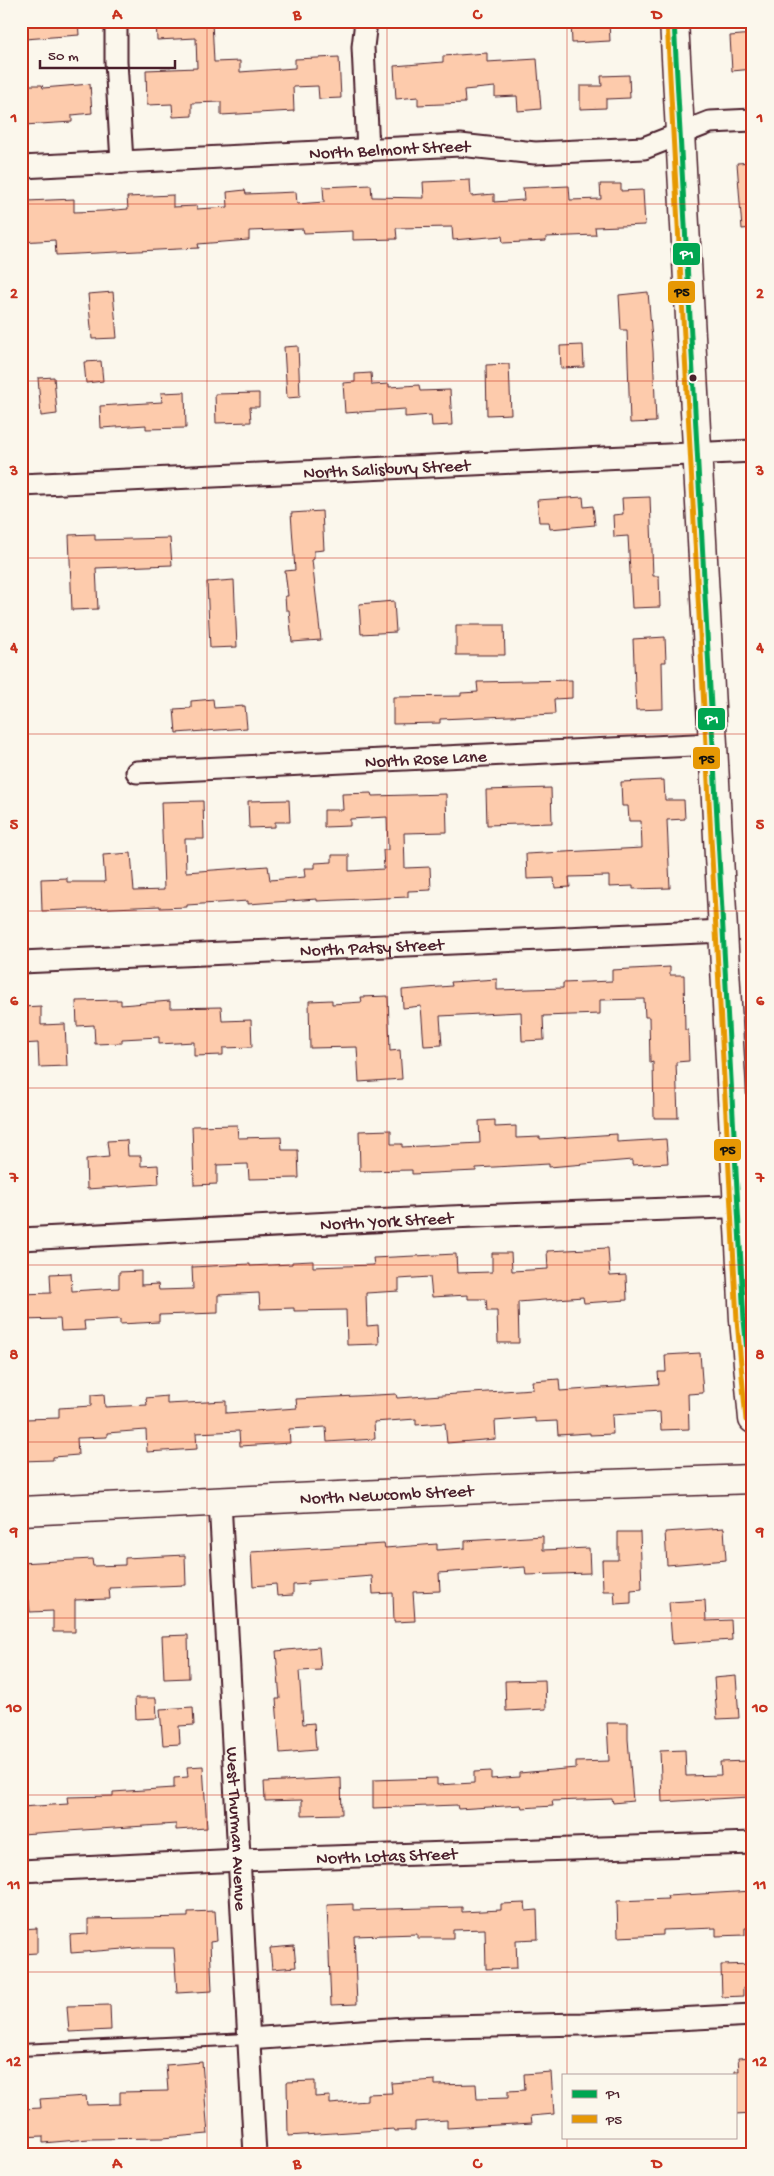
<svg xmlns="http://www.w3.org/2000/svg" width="774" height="2176" viewBox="0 0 774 2176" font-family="'Gochi Hand',sans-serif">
  <rect width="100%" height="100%" fill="#fbf7ec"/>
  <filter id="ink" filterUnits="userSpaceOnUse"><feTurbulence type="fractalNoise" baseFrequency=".02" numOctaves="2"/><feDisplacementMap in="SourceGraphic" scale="10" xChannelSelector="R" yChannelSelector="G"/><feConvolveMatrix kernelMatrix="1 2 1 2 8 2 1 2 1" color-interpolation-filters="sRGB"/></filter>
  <g filter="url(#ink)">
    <path fill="#fdcbac" stroke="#4a1f2b" d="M24,21H78L79,35L25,39Z
      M156,21H212L214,62L240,61V72L295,68V59L339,57L341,98L319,99L318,86L293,87L294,111L221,115V102L192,103V116L173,117L172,104L147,105L146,70L197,68L196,38L157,40Z
      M571,21H609L610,41L572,43Z
      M753,34V69L732,71L730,36Z
      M487,53V62L537,59L541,109L518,111L517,96L495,97V87L464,90L465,103L418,105V97L396,99L394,66L443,62V56Z
      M629,75L630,98L606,99V108L580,109V86H602L601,76Z
      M90,84L92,113L72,115V122L24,125V120H21V85H42L43,88Z
      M753,162V228L742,229L737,163Z
      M470,180L471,196L494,194V202L524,200L523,188L569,186L570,200L601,199L600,184H621V191L643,190L645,225L595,227L596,235L546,237V241L503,243L502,236L453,240L452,227L396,228L397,239L353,240V231L304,233L303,229L249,231V240L198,244L199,248L56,255L55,240L21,242V208H27V201L74,199V212L103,211L128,209L127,197L173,195V207L197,206V209L228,207L227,192L245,190L246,194L296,192L297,204L324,202L323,187L371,185L372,197L424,198L423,182Z
      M113,292L117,338L92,339L88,294Z
      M648,292L653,351L656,422L630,423L627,330H621L619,295Z
      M583,345L584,367L561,368L560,346Z
      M298,346L300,397L287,398L284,347Z
      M101,361L103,381L86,383L84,362Z
      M509,364L511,414L487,415L486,365Z
      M371,373L372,385L389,384V387L419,385L420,391L450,390L452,425L432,426L431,415L405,417V409L345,413L343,383L355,382V374Z
      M54,377L57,414L41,416L38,378Z
      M185,392L186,428L146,429V425L101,428L100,406L162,402L161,393Z
      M259,393V407H250L251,422L216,423L215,394Z
      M583,497L584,507L593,506L595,525L550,529L549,522H539L537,500Z
      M650,497L653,576H659L660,607L632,608L628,536L614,537L613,515L623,514L622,498Z
      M322,511L324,550L314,551V559L312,560L321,640L292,642L289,610H286L285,596H288L285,571L295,570L291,513Z
      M95,534V540L170,538L172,565L96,568L98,609L72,610L69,535Z
      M234,580L237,647L210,648L207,582Z
      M394,601L396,632L361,634L359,604Z
      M456,625H504L505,655H456Z
      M665,637L666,662H662L663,709L636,710L633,639Z
      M572,680V698L554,699L555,714L440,719V723L393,724V697L461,696V693L478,692L477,682Z
      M213,699L214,708L245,706L247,728L176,733L174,709L191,708V701Z
      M664,780L665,800H684L685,819L667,820L670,888L633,889V886L609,887V876L569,877L570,887L555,888L554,878L527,879L526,854L642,848L641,821H629L628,806H622L621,782Z
      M551,788L552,823L487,825L486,790Z
      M371,793L372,796L446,794L447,832L404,833L405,868L430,867L431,890L408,891V897L317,901V899L248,904V901L187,905V907L160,908V906L42,911L41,879L67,878V882H105L103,855L131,853L134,891L164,890L161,802L203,801L204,839H185L186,872L268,866L270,880L305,877L304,868H315V863L332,862V855H349V871L384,869L383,850H388L387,817L350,819V826L324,827V810H343L342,794Z
      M289,800L290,822H275V827L249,828L248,801Z
      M670,967V975H684L685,1030H688L689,1061L676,1062L678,1118H654L653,1062L650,1063L649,1017H645L644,999L600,1000V1014L543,1016L544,1040L522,1041L521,1012L440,1016L442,1045L424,1046L421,1006L403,1008L402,990L452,986L451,982L497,979V990L563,988V983L612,981V970Z
      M388,996L390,1051L400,1050L402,1079L359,1082L357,1047L310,1048L309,1001L332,1000V1004L362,1002L361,997Z
      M121,1000V1005L170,1001V1008L221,1007L222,1021L251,1020L252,1047L223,1048V1055L194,1056V1042L159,1044V1037L122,1039V1043L95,1044L94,1025L77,1026L76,1001Z
      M41,1006V1025L65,1024L67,1066L39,1067L38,1043L21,1044V1007Z
      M495,1120V1127L516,1126V1138L540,1137V1139L617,1134V1142L666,1139L668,1163L632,1165V1160L549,1167V1164L476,1168V1171L412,1174V1170L360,1171L359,1131L391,1130V1144H402V1147L480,1143L479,1121Z
      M237,1125L238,1138L281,1137L282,1150H298L299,1178L249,1179L248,1164L217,1165V1184L194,1185L192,1126Z
      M127,1140L128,1156H141V1166L158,1165L159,1184L87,1189L86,1159L109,1157L107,1141Z
      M608,1248L610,1276L626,1275L627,1300L584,1303L583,1297L518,1302L519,1343H498L497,1311H487L486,1299H468V1295L432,1297L430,1277L399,1279V1291L366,1293L367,1326L378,1325L379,1344L347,1345L346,1310L294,1311V1308L260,1309L259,1293L218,1295V1313L159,1315V1322L120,1324V1319L84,1321L85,1330L61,1331L60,1319L21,1320V1294L51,1293L50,1274L71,1273L72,1291L119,1288V1272L141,1271V1285L158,1284L159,1290L193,1289L192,1267L250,1264V1266L292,1264V1262L313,1261V1267L374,1265L373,1258L456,1254L457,1273L492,1272V1253H511L512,1271L548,1269L547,1251Z
      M700,1353L703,1393L688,1394L689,1429L661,1430L660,1412L612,1415L613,1434L590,1435V1433L558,1435L557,1421L535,1422V1418L495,1421L496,1439L447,1443L445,1423L416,1425V1419L374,1422L375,1439L327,1442L326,1427L289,1429L290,1443L240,1446L239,1431L196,1433L197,1449L147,1452L146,1430L107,1433V1437L77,1438L78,1455L53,1457V1460L21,1461V1428H25L24,1419L59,1418V1408L91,1406V1395L104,1394L105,1407L147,1405L146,1398L167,1396V1404L226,1401V1413L297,1408L296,1399L396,1394L397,1398L533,1389L532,1381L559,1379L560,1391L659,1384L658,1372H666L665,1355Z
      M724,1528L726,1560L667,1565L665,1532Z
      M618,1532H640L642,1589L631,1590V1603L615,1604L614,1591H603L602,1560H618Z
      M543,1536V1550L589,1548L590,1573L526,1575L525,1567L439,1573L440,1591L413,1592L415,1621L394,1622L393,1593L373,1594L372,1576L308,1581V1584L293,1585V1595L277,1596L276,1584L253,1586L251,1552L384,1544L385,1548L437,1544V1550L465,1548V1541Z
      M185,1555L186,1585L109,1588L110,1599L75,1600V1632H53V1611L30,1612L29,1600L21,1601V1563L92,1559L93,1566L125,1565V1558Z
      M705,1600L706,1621L731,1620L732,1640L672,1644L669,1602Z
      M188,1635L189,1678L164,1679L162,1636Z
      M319,1647L321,1670L299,1671L303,1724L314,1723L316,1750L280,1753L276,1699H280L276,1651Z
      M736,1676L739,1718L717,1719L714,1678Z
      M545,1680L546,1709L506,1711L505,1681Z
      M135,1698H156L157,1718L136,1719Z
      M193,1707L194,1725L179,1726L180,1744L163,1745L160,1709Z
      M607,1723H628V1739L633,1801L613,1803L612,1799L552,1801L553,1806L522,1808L521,1805L458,1809L457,1805L373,1808V1780L437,1778V1785L474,1783V1772L491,1771V1779L519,1777V1773L576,1768V1762L609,1761Z
      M685,1750L686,1776L721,1775L720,1762L747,1761L749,1797L662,1802L660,1751Z
      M203,1766L207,1828L176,1830V1824L21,1834V1807L68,1804L67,1797L113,1796V1792L174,1788V1778L188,1777L187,1767Z
      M341,1778L342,1814L302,1815V1800L265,1801L264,1782Z
      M753,1891V1928H745V1935L716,1936V1928L663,1930V1935L618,1937L617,1901L668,1899L667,1896Z
      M525,1903L526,1911L537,1910L538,1939L516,1940L517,1968L486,1969L485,1929L453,1930V1938H417V1934L354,1936L357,2004L331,2005L327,1905L353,1904V1910L462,1907V1912L501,1910V1904Z
      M215,1911L217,1941L210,1942L212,1991L177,1993L174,1948H138L71,1953L70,1935L88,1934V1919L188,1917V1912Z
      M37,1928V1953L21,1954V1929Z
      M294,1946L296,1967L272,1969L270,1948Z
      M753,1964V1988H743V1996L722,1997L721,1965Z
      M110,2005L111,2030L69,2032L67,2006Z
      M753,2057V2113L735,2114V2071H739L738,2058Z
      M202,2062L208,2134L162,2138L89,2139L43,2143V2136L21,2137V2109L41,2108L40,2099L86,2096L87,2105L120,2104V2092L168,2091L166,2065Z
      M551,2072L554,2114L531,2116L532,2123L447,2128V2120L415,2122V2130L395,2131L394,2129L288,2136L287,2082L315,2081V2097L330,2096V2104L367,2101V2094L392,2093L391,2083L435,2080V2085L476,2084L477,2099L508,2098V2091L525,2090L524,2074Z"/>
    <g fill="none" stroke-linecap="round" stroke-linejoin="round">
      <defs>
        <path id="lane" d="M21,2050L248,2039"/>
        <g id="street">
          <path d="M116,21V61L122,162"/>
          <path d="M366,21L363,47L368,150"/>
          <path id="s1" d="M21,167L460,145L535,153L644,148L710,122L753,120"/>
          <path id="s2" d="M21,485L753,451"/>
          <path id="s3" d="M137,772L714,744"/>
          <path id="s4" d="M21,962L724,931"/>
          <path id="s5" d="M21,1239L450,1217L753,1206"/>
          <path id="s6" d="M220,1501L255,2155"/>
          <path id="s7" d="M21,1871L239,1860L753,1843"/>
          <path d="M248,2039L404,2028L582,2024L753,2015"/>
        </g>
        <g id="secondary">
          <path d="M674,21L744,1320L753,1419"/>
          <path id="s8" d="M21,1511L549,1486L753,1479"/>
        </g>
      </defs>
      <use href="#lane" stroke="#4a1f2b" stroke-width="14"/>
      <use href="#street" stroke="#4a1f2b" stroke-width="25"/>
      <use href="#secondary" stroke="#4a1f2b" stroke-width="31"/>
      <use href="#lane" stroke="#fbf7ec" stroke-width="10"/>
      <use href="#street" stroke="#fbf7ec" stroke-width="21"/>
      <use href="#secondary" stroke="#fbf7ec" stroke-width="28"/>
      <defs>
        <path id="bus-1" d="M674,21L744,1320L753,1416"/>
        <path id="bus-2" d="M667,21L737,1320L746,1420"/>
      </defs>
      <use href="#bus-1" stroke="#fbf7ec" stroke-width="9"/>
      <use href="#bus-2" stroke="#fbf7ec" stroke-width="9"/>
      <use href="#bus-1" stroke="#00a651" stroke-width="5"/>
      <use href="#bus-2" stroke="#e69804" stroke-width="5"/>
    </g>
  </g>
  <path fill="none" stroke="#c8321e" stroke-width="1" stroke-opacity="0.55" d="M207,21V2155M387,21V2155M567,21V2075M21,204H753M21,381H753M21,558H753M21,734H753M21,911H753M21,1088H753M21,1265H753M21,1442H753M21,1618H753M21,1795H753M21,1972H753M567,2137V2155"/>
  <circle fill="#4a1f2b" stroke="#fbf7ec" stroke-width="2" cx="693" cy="378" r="4.5"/>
  <g text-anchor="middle" stroke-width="5" stroke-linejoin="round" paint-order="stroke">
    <g font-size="18" fill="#4a1f2b" stroke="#fbf7ec">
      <text dy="6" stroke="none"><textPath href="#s1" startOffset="369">North Belmont Street</textPath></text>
      <text dy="6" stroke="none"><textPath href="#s2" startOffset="366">North Salisbury Street</textPath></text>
      <text dy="6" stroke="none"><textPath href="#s3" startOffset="289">North Rose Lane</textPath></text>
      <text dy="6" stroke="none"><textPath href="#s4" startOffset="351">North Patsy Street</textPath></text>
      <text dy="6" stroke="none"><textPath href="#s5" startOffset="366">North York Street</textPath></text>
      <text dy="6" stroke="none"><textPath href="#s8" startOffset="366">North Newcomb Street</textPath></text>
      <text dy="6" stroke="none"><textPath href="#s6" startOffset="328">West Thurman Avenue</textPath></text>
      <text dy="6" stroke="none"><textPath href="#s7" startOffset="366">North Lotas Street</textPath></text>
    </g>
  </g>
  <g stroke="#fbf7ec" stroke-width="2">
    <rect x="672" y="242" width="29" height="24" rx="5" fill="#00a651"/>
    <rect x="667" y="280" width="29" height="24" rx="5" fill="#e69804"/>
    <rect x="697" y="707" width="29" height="24" rx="5" fill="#00a651"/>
    <rect x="692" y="746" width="29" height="24" rx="5" fill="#e69804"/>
    <rect x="713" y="1138" width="29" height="24" rx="5" fill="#e69804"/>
  </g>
  <g font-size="14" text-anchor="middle" font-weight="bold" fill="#fff">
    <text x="687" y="258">P1</text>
    <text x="712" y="723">P1</text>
  </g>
  <g font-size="14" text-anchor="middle" font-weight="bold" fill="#111">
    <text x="682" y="296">P5</text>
    <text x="707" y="763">P5</text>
    <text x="728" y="1154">P5</text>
  </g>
  <rect width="774" height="2176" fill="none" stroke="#fbf7ec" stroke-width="55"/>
  <rect x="562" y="2074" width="175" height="65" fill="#fbf7ec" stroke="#b4a19f"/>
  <rect x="572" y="2090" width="25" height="8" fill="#00a651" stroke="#b4a19f"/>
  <text x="606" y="2098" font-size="15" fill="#4a1f2b">P1</text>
  <rect x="572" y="2115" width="25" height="8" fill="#e69804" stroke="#b4a19f"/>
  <text x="606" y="2124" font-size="15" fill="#4a1f2b">P5</text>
  <path d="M40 60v8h135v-8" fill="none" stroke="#4a1f2b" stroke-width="2.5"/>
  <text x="48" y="60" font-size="15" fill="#4a1f2b" stroke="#fbf7ec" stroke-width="4" paint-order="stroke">50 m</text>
  <rect x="28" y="28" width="718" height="2120" fill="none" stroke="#c8321e" stroke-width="2"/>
  <g font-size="16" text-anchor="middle" font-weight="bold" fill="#c8321e">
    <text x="117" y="19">A</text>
    <text x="297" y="19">B</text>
    <text x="477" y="19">C</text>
    <text x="657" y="19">D</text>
    <text x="14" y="122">1</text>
    <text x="760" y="122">1</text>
    <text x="14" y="298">2</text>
    <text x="760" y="298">2</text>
    <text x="14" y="475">3</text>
    <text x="760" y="475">3</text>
    <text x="14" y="652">4</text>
    <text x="760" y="652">4</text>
    <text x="14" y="829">5</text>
    <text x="760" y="829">5</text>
    <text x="14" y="1005">6</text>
    <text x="760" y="1005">6</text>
    <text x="14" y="1182">7</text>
    <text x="760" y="1182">7</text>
    <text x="14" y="1359">8</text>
    <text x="760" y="1359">8</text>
    <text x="14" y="1536">9</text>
    <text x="760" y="1536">9</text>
    <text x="14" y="1712">10</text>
    <text x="760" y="1712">10</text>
    <text x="14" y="1889">11</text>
    <text x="760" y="1889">11</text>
    <text x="14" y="2066">12</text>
    <text x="760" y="2066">12</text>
    <text x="117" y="2168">A</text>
    <text x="297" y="2168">B</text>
    <text x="477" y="2168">C</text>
    <text x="657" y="2168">D</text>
  </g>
</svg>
